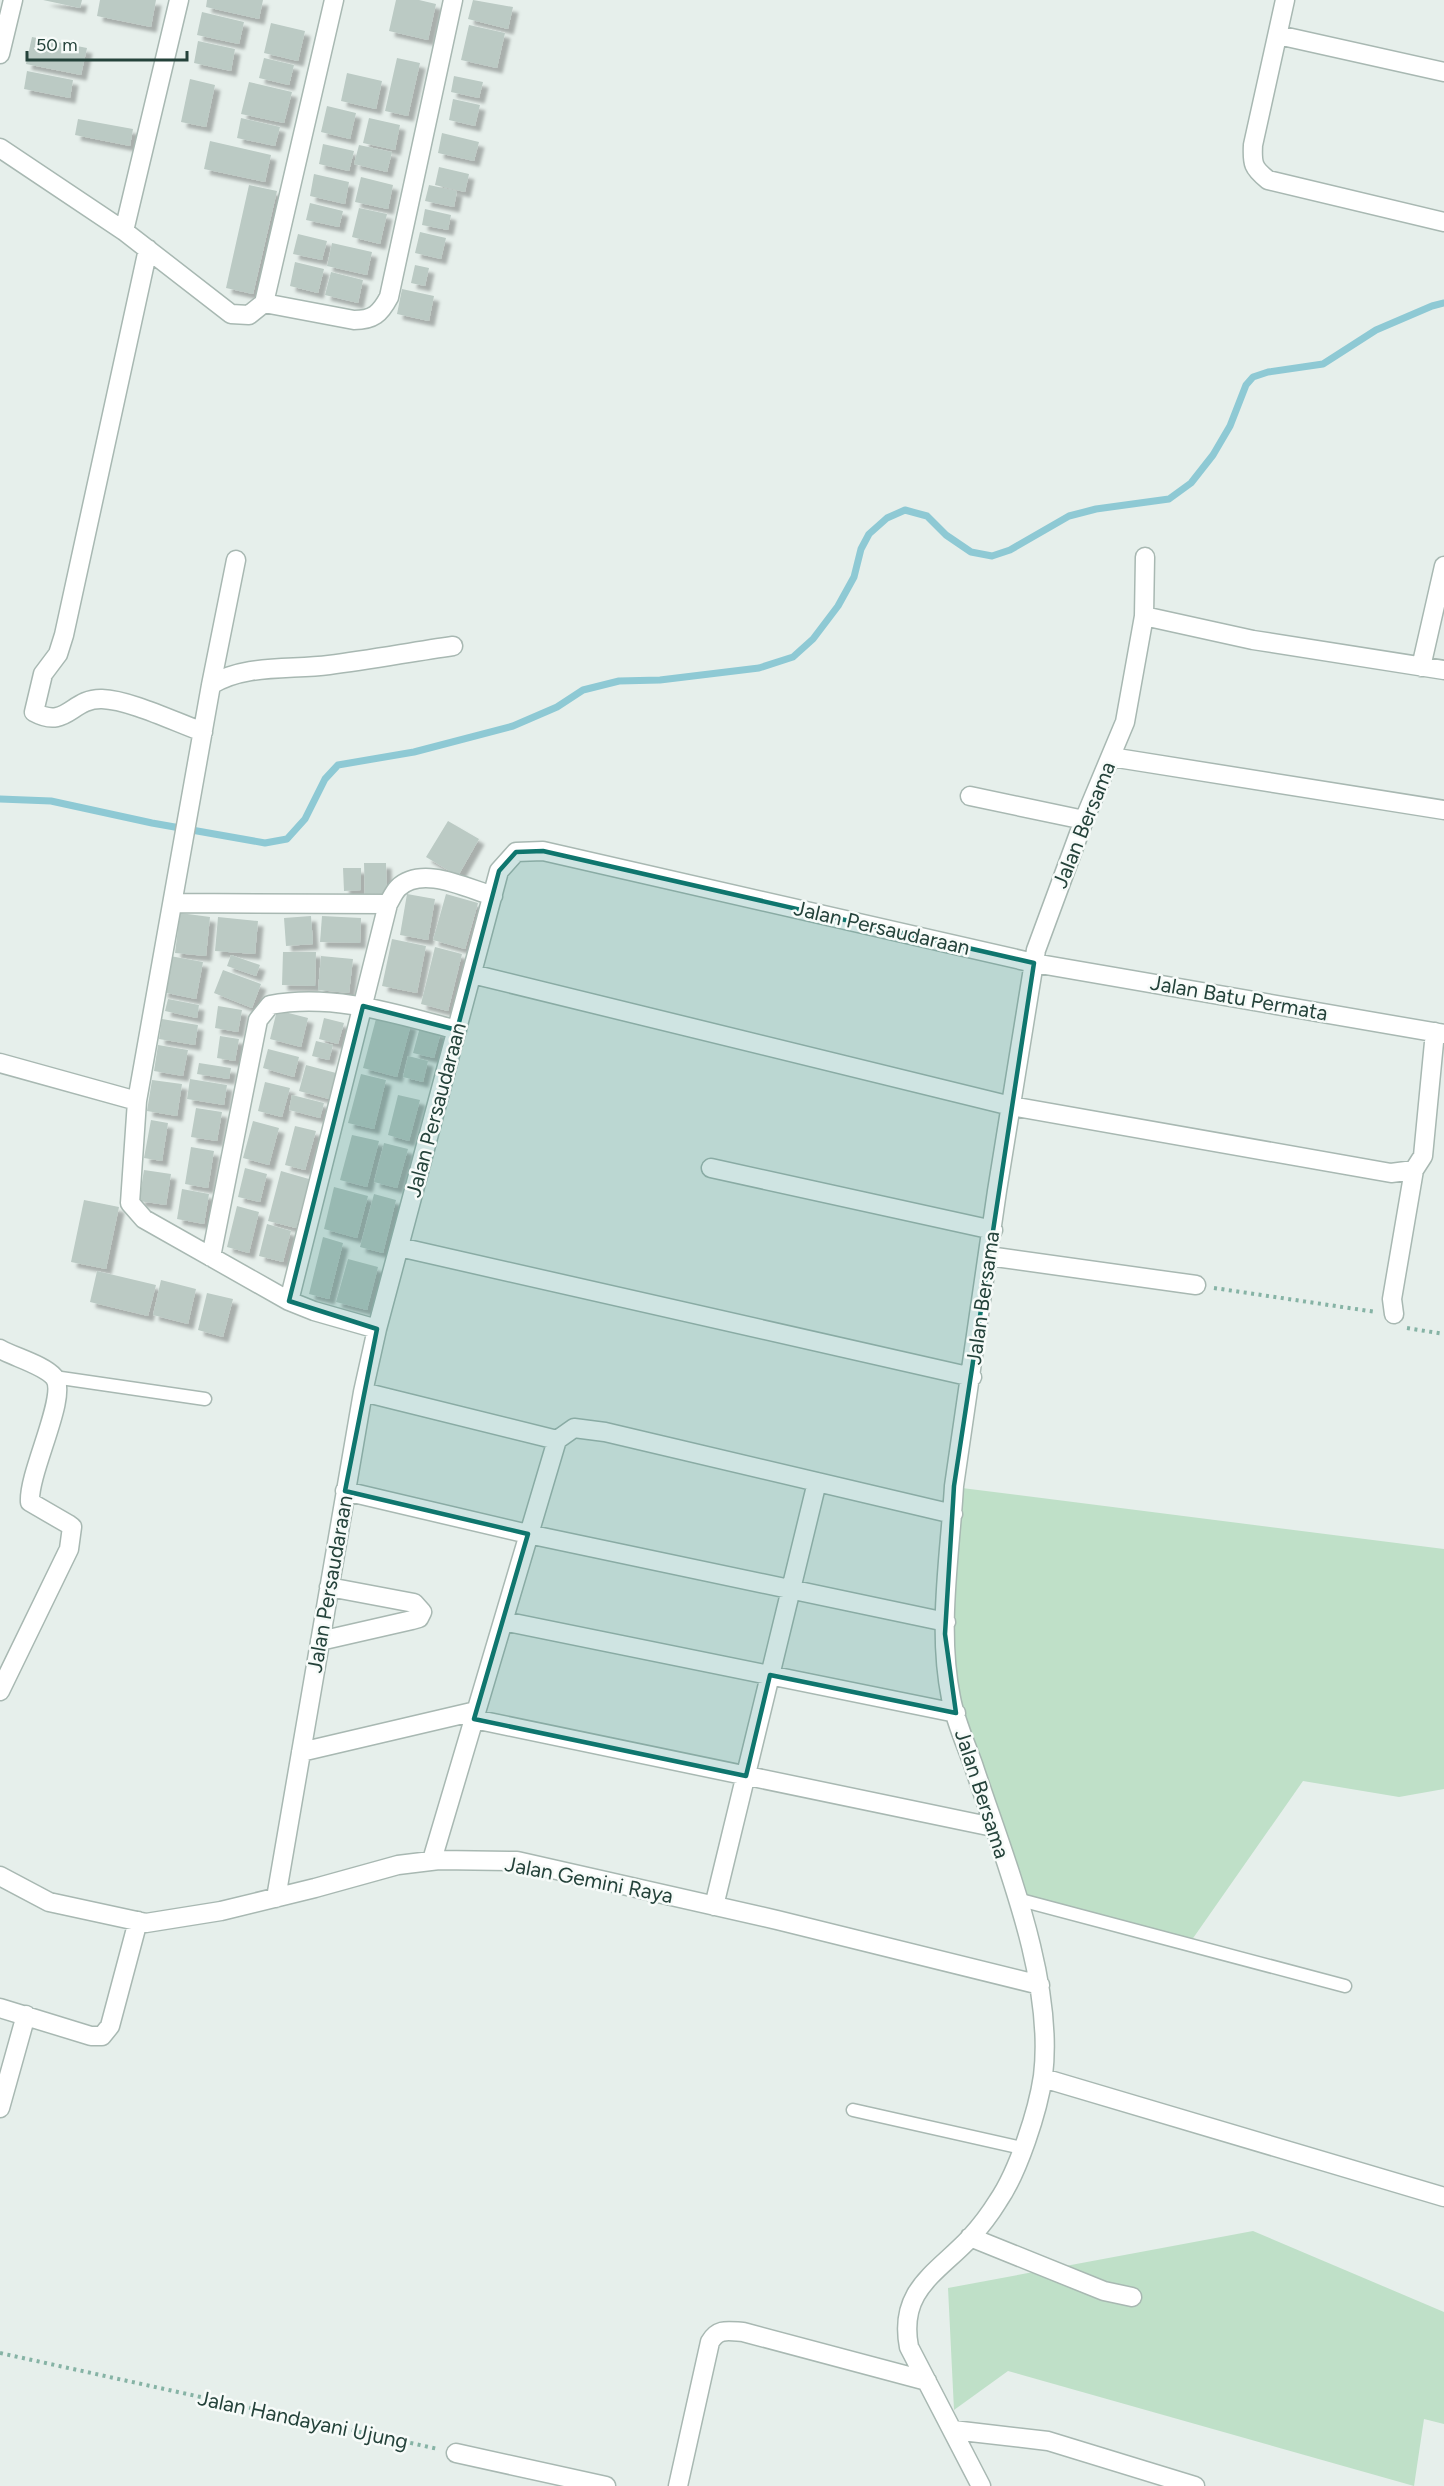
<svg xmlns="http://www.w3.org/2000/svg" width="1444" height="2486" viewBox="0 0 1444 2486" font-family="Figtree,sans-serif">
  <defs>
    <filter id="shadow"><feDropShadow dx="5.5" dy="5.5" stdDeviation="1.5" flood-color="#0004"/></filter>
  </defs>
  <rect width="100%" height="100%" fill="#e6efeb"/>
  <path fill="#bfe0c8" d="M954,1487L1444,1549V1789L1399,1797L1303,1781L1189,1944L1017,1899L951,1699Z
    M1253,2231L1444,2312V2424L1424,2419L1414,2486L1008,2371L954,2410L948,2288Z"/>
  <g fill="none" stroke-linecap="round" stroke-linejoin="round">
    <path stroke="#8ec9d4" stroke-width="7" d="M0,799L51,801L152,823L265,843L287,839L305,819L325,779L338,765L414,752L513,726L557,707L583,690L619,681L660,680L759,668L793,657L813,639L838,606L854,577L861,549L869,534L887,518L905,510L927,516L946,535L971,552L992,556L1010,550L1069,516L1096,509L1169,499L1191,483L1213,455L1230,426L1246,385L1253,377L1268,372L1323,364L1376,330L1432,306L1444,303"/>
  </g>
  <path fill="#bbcac4" filter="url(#shadow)" d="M43,0H82L80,8Z
    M100,0H156L151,27L97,16Z
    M207,0H263L259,19L206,7Z
    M396,0H419L436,4L428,40L389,31Z
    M473,0L513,7L508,29L468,19Z
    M202,12L244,22L239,44L197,35Z
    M271,23L305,31L298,61L264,53Z
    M469,25L505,33L497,68L461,60Z
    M32,37L87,48L81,75L26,64Z
    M198,41L235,49L231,71L194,63Z
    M264,58L294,65L289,85L259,78Z
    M397,58L420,63L408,116L385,111Z
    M27,71L73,80L70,98L24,89Z
    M347,73L382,81L376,109L341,101Z
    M454,76L483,82L479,98L451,92Z
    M190,79L215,85L206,127L181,122Z
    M249,82L292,92L284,123L241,114Z
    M453,99L480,105L475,126L449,120Z
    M327,106L356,113L350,139L321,132Z
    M241,118L280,127L275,146L237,138Z
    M369,118L400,125L395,150L363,143Z
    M78,119L133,129L130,146L75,135Z
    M442,133L479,142L474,161L438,153Z
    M210,141L271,155L265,182L204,169Z
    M323,144L354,151L349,171L319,164Z
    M359,145L392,152L387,172L354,164Z
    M439,167L469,174L465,192L435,185Z
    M314,174L349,182L345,204L310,196Z
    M361,177L393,185L388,209L355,202Z
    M249,185L277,191L253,294L226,288Z
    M429,185L457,191L454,207L425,201Z
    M310,203L343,211L339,227L306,220Z
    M359,208L387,214L380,244L352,237Z
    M425,209L451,215L448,230L422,225Z
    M420,232L446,238L441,259L415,253Z
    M298,234L327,241L322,260L293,254Z
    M332,243L372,252L367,275L327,266Z
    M295,262L324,269L318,293L290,286Z
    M415,265L429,268L425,286L411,283Z
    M331,272L363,280L358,303L325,295Z
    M402,289L434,296L429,321L397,314Z
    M448,821L479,839L458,876L426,857Z
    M364,863H386L387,896L365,897Z
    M343,868H361V890L344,891Z
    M407,894L435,899L428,940L400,935Z
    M446,894L478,903L465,949L433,940Z
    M180,913L210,917L206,956L175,953Z
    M311,916L313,944L286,946L284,918Z
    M322,916L361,918L360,943L320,942Z
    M218,917L258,921L255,954L215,951Z
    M392,939L426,946L417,993L382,986Z
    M435,947L462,954L448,1011L421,1004Z
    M283,952H316L315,986L282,985Z
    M231,955L260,965L256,976L227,966Z
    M170,956L203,962L196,999L162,992Z
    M321,956L353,959L349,993L318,990Z
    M223,970L261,984L252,1008L214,993Z
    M168,999L199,1005L197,1018L165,1011Z
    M218,1006L242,1010L238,1032L215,1028Z
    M277,1010L308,1018L301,1047L270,1039Z
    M377,1015L411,1024L397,1077L363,1068Z
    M324,1018L344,1023L338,1044L319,1039Z
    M162,1019L198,1025L195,1045L159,1039Z
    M420,1027L441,1032L434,1058L413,1053Z
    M220,1036L239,1039L235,1061L217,1058Z
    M316,1041L333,1045L329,1060L312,1056Z
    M158,1045L188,1050L183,1076L154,1071Z
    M268,1049L299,1057L294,1077L263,1068Z
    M408,1056L428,1061L423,1082L403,1077Z
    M199,1063L231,1068L229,1079L197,1074Z
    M306,1065L336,1073L329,1099L299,1091Z
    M361,1074L386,1080L374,1129L348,1123Z
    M190,1079L227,1085L224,1105L187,1099Z
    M152,1080L182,1084L177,1116L147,1111Z
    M265,1082L290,1088L282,1117L258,1111Z
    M292,1095L324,1103L320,1118L289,1110Z
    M398,1095L420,1100L409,1141L388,1135Z
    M196,1108L222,1112L217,1141L191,1137Z
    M151,1120L168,1123L162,1161L144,1158Z
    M253,1121L279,1128L269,1165L243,1158Z
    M295,1126L316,1131L305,1170L285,1165Z
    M352,1135L379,1141L367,1187L340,1180Z
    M384,1143L408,1149L397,1188L374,1182Z
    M191,1147L214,1151L208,1188L185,1184Z
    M245,1168L267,1174L260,1202L238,1197Z
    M144,1170L171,1174L166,1205L139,1201Z
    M281,1171L309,1179L296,1228L268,1221Z
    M334,1187L368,1196L357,1238L324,1229Z
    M182,1189L209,1194L204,1224L177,1219Z
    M374,1194L396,1200L383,1253L360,1247Z
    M84,1200L119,1207L106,1269L71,1262Z
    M237,1206L259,1212L249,1253L227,1247Z
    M267,1224L291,1231L283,1262L259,1256Z
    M323,1237L343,1243L329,1299L309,1294Z
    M348,1259L378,1267L367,1310L336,1302Z
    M97,1271L156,1285L148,1316L90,1302Z
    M161,1280L196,1289L188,1324L153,1315Z
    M207,1293L233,1299L223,1337L198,1330Z"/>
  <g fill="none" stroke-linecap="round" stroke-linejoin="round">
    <defs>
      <path id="service" d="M54,1377L205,1399
        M1017,1899L1345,1986
        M853,2110L1022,2148"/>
      <path id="minor" d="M1285,0L1253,145C1252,164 1253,168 1268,180L1444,222
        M1278,35L1444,72
        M0,54L13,0
        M0,148L124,231L231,314L249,315L264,303L354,320C373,320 380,314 389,297L453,0
        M124,231L179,0
        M148,249L64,635L58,654L43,674L34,712C67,730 71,698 102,699C130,700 175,722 203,732
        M264,303L334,0
        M236,560L211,685L137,1101L130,1203L144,1219L289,1301L314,1311L377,1329
        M1144,616L1253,640L1444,670
        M1421,667L1444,566
        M211,685C244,664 290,670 329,665C370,660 411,652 453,646
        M1111,757L1444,810
        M970,796L1084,820
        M173,903L388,904
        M472,974L1011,1106L1391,1173L1414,1170L1423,1156L1435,1032
        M0,1063L137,1101
        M711,1168L993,1230
        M399,1247L972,1377
        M988,1256L1196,1285
        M211,1257L258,1020L270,1005C333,993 396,1014 457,1030
        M289,1301L388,904C391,899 394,892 398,888C422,865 466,888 493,896
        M1394,1314L1392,1299L1414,1170
        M0,1349C14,1357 44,1365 54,1377C69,1395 28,1472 30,1502L68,1524L72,1527L69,1549L0,1691
        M363,1392L557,1440L432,1860
        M557,1440L574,1428L605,1432L953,1514
        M345,1491L528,1534L946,1622
        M503,1621L956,1713
        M320,1641L412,1620L419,1618L422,1612L414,1603L329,1587
        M474,1719L993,1827
        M301,1752L476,1711
        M0,1876L49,1902L146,1923L221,1911L315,1888L398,1865L439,1860L517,1861L777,1920L1040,1985
        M276,1898L363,1392L377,1329L499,871L516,852L543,851L1034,963L1444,1034
        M714,1906L817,1482
        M0,2008L91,2036H102L110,2026L138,1921
        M1043,2078L1444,2197
        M0,2108L26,2015
        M970,2237L1104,2291L1132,2297
        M953,2430L1048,2441L1195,2486
        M456,2453L606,2486
        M678,2486L710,2342C718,2328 728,2331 743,2332L927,2381
        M981,2486L909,2347C898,2290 937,2273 970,2238C980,2227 990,2214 998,2201C1018,2172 1038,2111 1043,2076C1055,1979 1003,1856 973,1764C965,1742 955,1720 951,1698C937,1629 950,1556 954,1486L997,1191L1036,950L1084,820L1125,722L1144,616L1145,557"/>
    </defs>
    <use href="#service" stroke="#a8b8b2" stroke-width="15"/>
    <use href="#minor" stroke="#a8b8b2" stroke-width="21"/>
    <path stroke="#86b3a5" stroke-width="4" stroke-dasharray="3 4.5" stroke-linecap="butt" d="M1214,1288L1376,1312
      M1407,1328L1444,1334
      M0,2353L438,2449"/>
    <use href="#service" stroke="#fff" stroke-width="12"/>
    <use href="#minor" stroke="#fff" stroke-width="18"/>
  </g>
  <path fill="#0f766e" fill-opacity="0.2" stroke="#0f766e" stroke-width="4.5" stroke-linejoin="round" d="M543,851L1034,963L954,1486L945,1634L956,1713L770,1675L746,1776L474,1719L528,1534L345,1491L377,1329L289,1301L363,1006L457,1030L499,871L516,852Z"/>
  <g text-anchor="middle" stroke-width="5" stroke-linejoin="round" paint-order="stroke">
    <g font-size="21" fill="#24423a" stroke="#f7fbf9">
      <text transform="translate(1084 825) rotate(-68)" y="7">Jalan Bersama</text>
      <text transform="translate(882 928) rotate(13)" y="7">Jalan Persaudaraan</text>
      <text transform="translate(1239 998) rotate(10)" y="7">Jalan Batu Permata</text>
      <text transform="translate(436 1110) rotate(-75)" y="7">Jalan Persaudaraan</text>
      <text transform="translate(983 1298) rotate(-82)" y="7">Jalan Bersama</text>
      <text transform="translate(330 1584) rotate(-80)" y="7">Jalan Persaudaraan</text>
      <text transform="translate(982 1794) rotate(72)" y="7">Jalan Bersama</text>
      <text transform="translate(589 1880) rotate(11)" y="7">Jalan Gemini Raya</text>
      <text transform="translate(303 2420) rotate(12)" y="7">Jalan Handayani Ujung</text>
    </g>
  </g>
  <path d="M27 51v9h160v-9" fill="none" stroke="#24423a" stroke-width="3"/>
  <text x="36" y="51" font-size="18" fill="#24423a" stroke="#f7fbf9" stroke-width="4.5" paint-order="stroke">50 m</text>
</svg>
